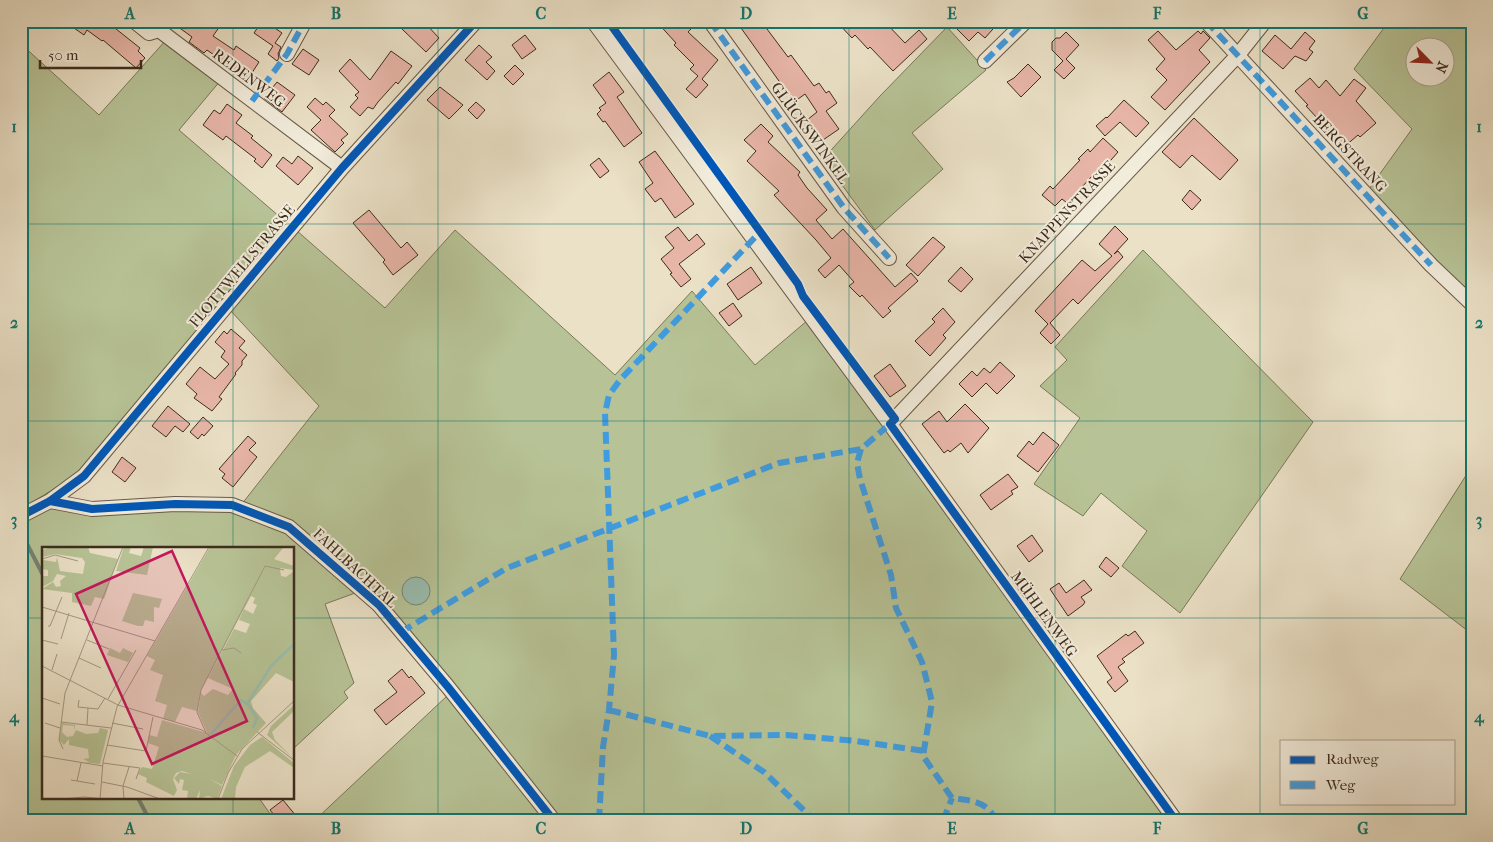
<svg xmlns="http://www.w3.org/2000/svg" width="1493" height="842" viewBox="0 0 1493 842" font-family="'IM FELL French Canon',serif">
  <rect width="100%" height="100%" fill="#ebe1c7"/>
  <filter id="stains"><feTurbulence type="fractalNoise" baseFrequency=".004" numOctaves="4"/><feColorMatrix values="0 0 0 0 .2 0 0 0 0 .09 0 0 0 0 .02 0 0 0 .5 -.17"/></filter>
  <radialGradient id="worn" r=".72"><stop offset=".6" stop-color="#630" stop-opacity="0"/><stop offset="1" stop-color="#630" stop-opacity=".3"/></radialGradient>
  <path fill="#b7c396" stroke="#7a785a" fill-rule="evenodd" d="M1389,21H1472V295L1433,261L1369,189L1412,129L1354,69ZM1416,48H1446V78H1416Z
    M947,27L986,70L912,133L943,169L875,230L823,159L880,96Z
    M166,40L221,80L179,130L287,223L91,460L72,478L21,509V44L99,115Z
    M296,230L385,308L455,230L615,375L692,291L755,365L808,320L1171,821H559L428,659L288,524L241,505L319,406L229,309Z
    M1143,250L1313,422L1180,613L1122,566L1147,531L1101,493L1083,516L1034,484L1080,418L1040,386L1067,360L1055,347Z
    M1472,466V634L1400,579Z
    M49,505L176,506L231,509L283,528L358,592L325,604L354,683L344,692L348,698L294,748V548H44V798H259L275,821H21V520Z
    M447,696L547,821H314Z"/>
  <path fill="#99beb1" stroke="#748476" d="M402 591a14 14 0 1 1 28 0a14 14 0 1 1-28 0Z"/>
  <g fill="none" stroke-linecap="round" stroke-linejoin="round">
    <path stroke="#748476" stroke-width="4" d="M23,536L44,577
      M138,798L150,821"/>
  </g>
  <path fill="#e8b6a8" stroke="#3d2c1e" d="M75,21H106L140,48L138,51L145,58L136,68L103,40L102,41L87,30L84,35L74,28L78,23Z
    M170,21H192L203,29L208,21H213L220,26L213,36L234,50L236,46L259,62L248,79L207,50L204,53L189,42L192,37Z
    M262,21H265L282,33L275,43L281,47L278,54L279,58L277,61L268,54L273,46L254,33Z
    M409,21H414L422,29L426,24L439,38L426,52L402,29Z
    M656,21H699L688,32L718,60L702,79L708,85L696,98L686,89L698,76L690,69L694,65L674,45L676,43Z
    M736,21H761L788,57L791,55L814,86L819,83L826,93L829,91L837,103L826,111L839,129L823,140L807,120L817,112L805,94L794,102Z
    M836,21H884L905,43L919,30L927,39L893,71L870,47L868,49L855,35L852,38Z
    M959,21H1000L985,38L978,32L969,41L954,26Z
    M1158,31L1176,50L1198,31L1201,34L1203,31L1210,38L1199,50L1210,62L1165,110L1151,97L1167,80L1156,69L1165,59L1148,40Z
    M1066,32L1079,45L1066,59L1075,68L1064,79L1054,70L1063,61L1052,50V42L1056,38H1060Z
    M1305,32L1315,41L1309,49L1313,52L1306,61L1295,56L1283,69L1262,51L1275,35L1291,49Z
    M525,35L536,49L522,59L512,45Z
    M479,45L492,57L486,62L495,71L487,80L465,60Z
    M303,49L319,60L309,75L292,64Z
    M391,51L412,66L398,84L396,82L378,102L373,109L368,107L360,116L350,107L358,98L355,95L359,92L339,71L350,59L370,80Z
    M1028,64L1041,77L1021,97L1007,82L1014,78Z
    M515,65L524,74L513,85L504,76Z
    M609,72L624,92L617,97L642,133L624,147L605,121L603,122L597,114L601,110L599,108L606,103L593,85Z
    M1310,78L1319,88L1326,80L1340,96L1354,79L1366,88L1356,101L1376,123L1360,137L1358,135L1344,147L1306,106L1308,105L1295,91Z
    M277,82L295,95L282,112L264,98Z
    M440,87L463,105L449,119L427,100Z
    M315,98L323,105L326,102L335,110L329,116L348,134L341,140L344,143L335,152L311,130L321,120L307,107Z
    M1124,100L1149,123L1136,137L1120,122L1105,136L1096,126L1106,117L1107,118Z
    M476,102L485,110L477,119L468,110Z
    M227,104L242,115L236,123L253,136L251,138L272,155L262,168L254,161L256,159L226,136L223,140L203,125L214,110L220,114Z
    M1194,118L1238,160L1220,180L1192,155L1180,168L1162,152Z
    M761,124L773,136L768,142L800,172L798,175L807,188L827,210L816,220L832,239L843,229L895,287L911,273L918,281L888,308L891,311L883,318L862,295L860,297L849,286L854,282L839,265L825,278L818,270L831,258L816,240L774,195L779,191L747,161L756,151L744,140Z
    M1103,138L1118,152L1097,176L1094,174L1067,203L1062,199L1055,206L1042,195L1050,186L1053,189L1080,160L1078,159L1088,149L1090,152Z
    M655,151L694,204L675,218L661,198L655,202L645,189L653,183L639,162Z
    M298,156L313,168L298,185L276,166L283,157L292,164Z
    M599,158L609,171L600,178L590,165Z
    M1190,190L1201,200L1192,210L1182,200Z
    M369,210L401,248L407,242L418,255L393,275L383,262L385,260L353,223Z
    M1115,226L1128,239L1114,254L1118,251L1123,257L1078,304L1073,299L1050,323L1060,335L1051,344L1040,333L1048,324L1035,311L1082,260L1095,271L1112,256L1099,244Z
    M678,227L689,241L697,234L705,244L679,264L691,279L681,287L670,274L672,273L661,259L674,248L665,237Z
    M933,237L945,247L918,276L906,265Z
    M751,267L762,283L738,300L727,284Z
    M961,267L973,279L961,292L948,281Z
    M733,303L742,316L729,326L719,313Z
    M943,308L955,322L943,335L946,338L930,356L915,341L935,322L932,319Z
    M231,329L245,341L239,348L247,355L242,361V365L235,373L236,374L219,397L222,399L212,411L194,398L197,394L186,384L200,367L215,379L229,364L221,357L225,351L215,342L224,331L227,334Z
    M1000,362L1015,376L997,394L986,383L972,397L959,384L972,371L977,376L984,368L990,373Z
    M890,364L906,386L890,397L874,376Z
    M965,404L989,428L968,453L961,443L950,452L948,450L944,453L922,424L939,411L947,422Z
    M168,406L190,424L183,432L175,426L166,437L152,426Z
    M203,417L213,426L204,436L202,434L198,439L190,432Z
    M1043,432L1059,445L1038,472L1017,456L1029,441L1033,445Z
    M248,436L256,443L249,450L257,457L233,487L222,478L225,474L219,469Z
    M122,457L136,468L125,482L112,472Z
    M1008,474L1018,487L1011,491L1013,494L991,510L980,495Z
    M1032,535L1043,551L1029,562L1017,546Z
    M1106,557L1119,568L1111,577L1099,567Z
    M1084,580L1092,590L1081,597L1085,602L1083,605L1068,616L1050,589L1059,583L1066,593Z
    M1135,631L1144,643L1122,659L1125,662L1118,667L1128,681L1115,692L1107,682L1112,678L1097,656L1126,634L1128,636Z
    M402,669L409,678L411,676L425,693L386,725L374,710L397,692L388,681Z
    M283,800L292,811L300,821H279L270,810Z"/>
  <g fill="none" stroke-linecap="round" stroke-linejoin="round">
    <defs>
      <path id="minor" d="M134,21L149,33L159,30L342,168
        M593,21L890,424L1176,821
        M710,21L844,208L889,258
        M1206,21L1431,265L1472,304
        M287,54L305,21
        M985,61L1026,21
        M890,424L1238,55L1265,21
        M50,501L92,509L175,504L232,505L289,527L379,605L448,687L554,821
        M21,516L50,501L84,476L342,168L476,21"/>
    </defs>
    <use href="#minor" stroke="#685948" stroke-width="16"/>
    <use href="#minor" stroke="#f2ecdb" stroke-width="14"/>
    <path stroke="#3f9ce0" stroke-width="6" stroke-dasharray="12 6" stroke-linecap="butt" d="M710,21L844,208L889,258
      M1206,21L1431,265
      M985,61L1026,21
      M252,101L287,54L305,21
      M861,449L857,463L860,479L891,575L896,608L922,662L932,702L923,756L952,798C971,801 987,800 996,821
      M401,632L507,568L779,463L861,449L890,424
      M609,710L710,736L786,735L856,741L924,751
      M710,736L764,772L815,821
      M599,821L603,747L609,710L614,655L605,413L609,395L620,380L760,232
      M943,821L952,798"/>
    <defs>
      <path id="cycleway" d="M608,21L798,284L803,296L895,419L890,424L1176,821
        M50,501L92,509L175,504L232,505L289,527L379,605L448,687L554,821
        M21,516L50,501L84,476L342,168L476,21"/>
    </defs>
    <use href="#cycleway" stroke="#f2ecdb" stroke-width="11"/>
    <use href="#cycleway" stroke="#0057b8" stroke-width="8"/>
  </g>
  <path fill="none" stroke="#0f766e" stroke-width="1" stroke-opacity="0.55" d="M233,21V548M438,21V821M644,21V821M849,21V821M1055,21V821M1260,21V821M21,224H1472M21,421H1472M21,618H44M294,618H1472M233,798V821"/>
  <g text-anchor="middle" stroke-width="4" stroke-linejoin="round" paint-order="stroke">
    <g font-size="15" fill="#3d2c1e" stroke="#f2ecdb">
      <text transform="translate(249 78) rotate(37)" y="5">REDENWEG</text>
      <text transform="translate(810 133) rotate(54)" y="5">GLÜCKSWINKEL</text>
      <text transform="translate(1350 153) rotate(47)" y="5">BERGSTRANG</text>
      <text transform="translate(1067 212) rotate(-47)" y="5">KNAPPENSTRASSE</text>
      <text transform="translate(242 266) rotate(-50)" y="5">FLOTTWELLSTRASSE</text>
      <text transform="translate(355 568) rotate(43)" y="5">FAHLBACHTAL</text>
      <text transform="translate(1044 614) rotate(54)" y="5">MÜHLENWEG</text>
    </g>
  </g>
  <g transform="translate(42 547)">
    <rect width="252" height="252" fill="#ebe1c7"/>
    <path d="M10,0H46L48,6L76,12L62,52L53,50L49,59L30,55V46L0,42L11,35L14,40L19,39L18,34L24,29L15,27L11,34L0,40V29H6V23L0,22L1,13L14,15L15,10L18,24L41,27L43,15L40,11L13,7L0,10V3ZM82,0H89L87,6L99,9L102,0H111L105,28L74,24ZM168,0H242L232,12L252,19V23L238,21L239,29L244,30L252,24V135L234,126L209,154L211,161L224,176L194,208L180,238L166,231L180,239L175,252L166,249L157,252L158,243L154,252H145L146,244L140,243L142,233L138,232L137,237L132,231L138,225L150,227L140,224L134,226L131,232L135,243L132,249L104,235L105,231L96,227L100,220L110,222L117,200L106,196L107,188L115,190L120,173L165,186L156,165L159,146L162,149L171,142L186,148L191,142L166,131L192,82L204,86L208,77L197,73L202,62L211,67L215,58L211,56L213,51L209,49L159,143L155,164L140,160L133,175L121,172L125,158L113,154L121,128L108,123L113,113L105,109ZM91,46L120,52L117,61L112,60V75L103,73L101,79H96L80,74ZM68,101L78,106L81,101L91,106L86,115L65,108ZM252,158V164L230,185L233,193L252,212L225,188L229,179ZM20,176L33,178V184L32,179L21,178L20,185L25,190L31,189L34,183L44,187L56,186L58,181L66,183L58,217L41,215H47L41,212L47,211L46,202L27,198V192L22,198L17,193ZM220,190L252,216V221L228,204L203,220L194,240L193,252H179L192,219L208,198Z" fill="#b7c396"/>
    <path fill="none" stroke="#99beb1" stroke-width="2.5" d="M206,157L215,171L211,181M169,187L199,153L205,157L229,119L253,96"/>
    <path fill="none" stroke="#a59983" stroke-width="1" d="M0,12L13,8L36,14M0,60L113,94M6,79H8L20,50M19,92L27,66M0,93L16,97M45,93L67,102M180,103L192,101L199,106M37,111L59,121M0,119L76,158L160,183L195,209M10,123L15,107M0,151L18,157M66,152L94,103M37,153L36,160L46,161L45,178M46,161L56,162L63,151M19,175L69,181M3,176L18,181M70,176L101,182M215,185L253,214M164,186L155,165L159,143L223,19L242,23M65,198L104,204L111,170M21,202L17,193L23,146L81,0M0,209L61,219M61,216L98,221L94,232M29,233L53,237M35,234L39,216M60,235L85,240L118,252M21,252L42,250L62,252M58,252L61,215L75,160L167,0M82,252L81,239L87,220M176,252L186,226L200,202L253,153"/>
    <path fill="#c2185b" fill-opacity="0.15" stroke="#c2185b" stroke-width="2.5" d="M130,4L205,174L110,217L34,47Z"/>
    <rect width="252" height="252" fill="none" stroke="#3d2c1e" stroke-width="2.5"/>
  </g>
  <rect width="1493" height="842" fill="none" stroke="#ebe1c7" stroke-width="55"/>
  <rect x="1280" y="740" width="175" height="65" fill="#f2ecdb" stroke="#aa9f8f"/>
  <rect x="1290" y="756" width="25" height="8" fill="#0057b8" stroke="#aa9f8f"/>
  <text x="1326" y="764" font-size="15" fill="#3d2c1e">Radweg</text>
  <rect x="1290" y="781" width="25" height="8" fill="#3f9ce0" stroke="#aa9f8f"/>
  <text x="1326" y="790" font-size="15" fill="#3d2c1e">Weg</text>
  <g transform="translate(1430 62) rotate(114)"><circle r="24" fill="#f2ecdb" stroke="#aa9f8f"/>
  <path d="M0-4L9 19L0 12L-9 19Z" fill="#8f2418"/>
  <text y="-8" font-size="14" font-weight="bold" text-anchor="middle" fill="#3d2c1e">N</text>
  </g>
  <path d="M40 60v8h101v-8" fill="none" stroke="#3d2c1e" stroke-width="2.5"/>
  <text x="48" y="60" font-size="15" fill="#3d2c1e" stroke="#f2ecdb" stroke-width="4" paint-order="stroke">50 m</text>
  <rect x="28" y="28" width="1438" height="786" fill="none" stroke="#0f766e" stroke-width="2"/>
  <g font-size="16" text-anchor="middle" font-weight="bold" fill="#0f766e">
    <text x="130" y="19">A</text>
    <text x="336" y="19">B</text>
    <text x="541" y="19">C</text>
    <text x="746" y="19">D</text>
    <text x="952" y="19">E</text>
    <text x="1157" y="19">F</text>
    <text x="1363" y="19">G</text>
    <text x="14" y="132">1</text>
    <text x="1479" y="132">1</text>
    <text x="14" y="328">2</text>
    <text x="1479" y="328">2</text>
    <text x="14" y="525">3</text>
    <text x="1479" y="525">3</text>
    <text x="14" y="722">4</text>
    <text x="1479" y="722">4</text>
    <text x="130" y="834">A</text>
    <text x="336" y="834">B</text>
    <text x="541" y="834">C</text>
    <text x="746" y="834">D</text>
    <text x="952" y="834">E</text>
    <text x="1157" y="834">F</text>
    <text x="1363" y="834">G</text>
  </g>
  <rect width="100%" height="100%" filter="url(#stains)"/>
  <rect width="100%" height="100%" fill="url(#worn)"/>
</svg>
